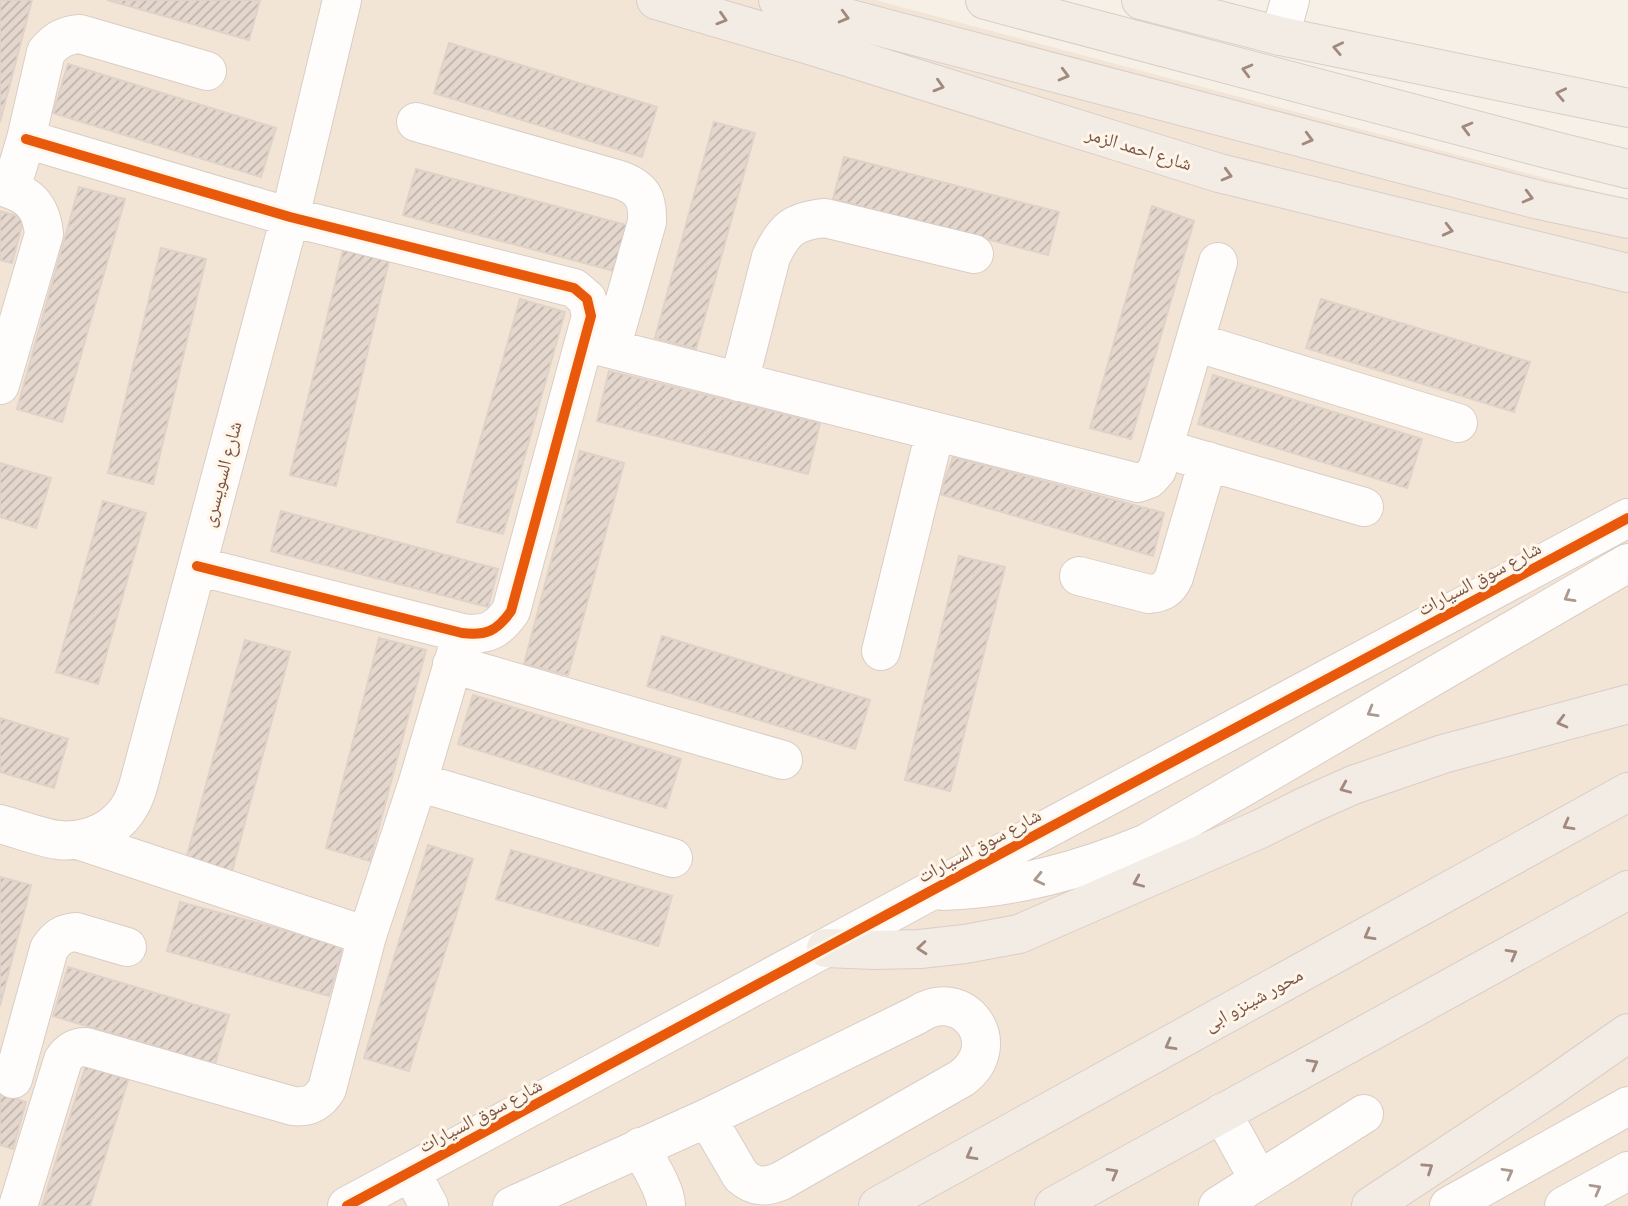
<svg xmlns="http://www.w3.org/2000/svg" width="1628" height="1206" viewBox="0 0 1628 1206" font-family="'Source Sans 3','Noto Naskh Arabic',sans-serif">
  <defs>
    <pattern id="building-hatch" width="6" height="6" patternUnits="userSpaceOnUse" patternTransform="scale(1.75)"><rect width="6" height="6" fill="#e4d8ce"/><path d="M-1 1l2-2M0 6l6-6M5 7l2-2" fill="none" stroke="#beb2a9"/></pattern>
  </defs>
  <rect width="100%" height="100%" fill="#f7f0e7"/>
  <path fill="#f3e5d6" d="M0,0H875L1628,200V1206H0Z"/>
  <path fill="url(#building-hatch)" stroke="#e0d2c9" stroke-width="2" d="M0,0H32L0,122Z
    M107,0H260L249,40Z
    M449,43L657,107L642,157L434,93Z
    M68,64L276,128L261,177L53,113Z
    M714,122L755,133L696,349L655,338Z
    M844,157L1059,212L1048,255L833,199Z
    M416,169L630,226L618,272L403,215Z
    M79,187L125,199L62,422L17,409Z
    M1152,206L1194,221L1131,439L1090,428Z
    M0,211L24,218L12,263L0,260Z
    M161,248L206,259L153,484L108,473Z
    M343,250L389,261L336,486L290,475Z
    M520,299L565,312L503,534L457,522Z
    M1321,299L1530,362L1514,412L1306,348Z
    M609,371L820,423L808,474L597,421Z
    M1213,375L1422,439L1407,488L1198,424Z
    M580,451L624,463L568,675L524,664Z
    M953,457L1164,513L1153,556L940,494Z
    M0,463L51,478L36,528L0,517Z
    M103,501L146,513L98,684L56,672Z
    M281,511L498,569L488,607L271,551Z
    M959,556L1005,567L950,791L905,780Z
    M662,636L870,700L855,749L647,686Z
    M379,638L426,650L370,861L326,848Z
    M245,640L290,652L231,875L185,863Z
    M473,695L681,759L666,808L458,744Z
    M0,718L68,739L54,788L0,772Z
    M428,845L473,859L409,1071L364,1058Z
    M511,850L672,896L658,946L496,899Z
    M0,877L31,885L0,1006Z
    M180,902L343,946L329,996L167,951Z
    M68,967L229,1015L215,1064L53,1016Z
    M86,1065L128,1080L90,1206H42Z
    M0,1094L26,1102L13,1149L0,1145Z"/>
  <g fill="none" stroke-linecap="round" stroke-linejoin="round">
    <defs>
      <path id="minor" d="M1280,36L1290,0
        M416,122L620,180C642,188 648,198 647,222L611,349
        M26,139L290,217L574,288L587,299L591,316L511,611C497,631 486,636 462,633L197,566
        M0,186C28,194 41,204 44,234L0,385
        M11,189L26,139L46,52C56,40 65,35 80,34L207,71
        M584,342L1138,483L1149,479L1157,470L1218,262
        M1195,342L1458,423
        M739,382L771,257C784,229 794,221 825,218L974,254
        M1182,454L1364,507
        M1079,576L1149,594C1162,593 1169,589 1174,577L1208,461
        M881,651L935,432
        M452,664L783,760
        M418,782L673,858
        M0,824C19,829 39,837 58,840C87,843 117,830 131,804C135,797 137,790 139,783L290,217L342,0
        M78,840L367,936
        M943,891C1016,888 1079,871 1147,843L1628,563
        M13,1079L49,949C56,938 63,933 76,932L127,947
        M1222,1113L1259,1180
        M640,1147C648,1163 666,1189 666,1206
        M411,1172L429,1206
        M18,1206L63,1060C69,1051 75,1047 86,1047L293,1106C309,1108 319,1102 327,1089L367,936L418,782L462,633
        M347,1206L929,892L1628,518
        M512,1206L707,1118L917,1015C964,984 1007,1044 962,1078L781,1181C765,1188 754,1187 741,1176L707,1118
        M1218,1206L1364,1114
        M1449,1206L1628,1106
        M1564,1206L1628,1171"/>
      <path id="major" d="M656,0L806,44L1219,173L1628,273
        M778,0L1539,200L1628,219
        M985,0L1555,151L1628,169
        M1141,0L1280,36L1628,108
        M826,948L873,950L920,949L965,944L1019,934L1260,829L1306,806L1353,785L1443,754L1628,704
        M878,1206L1628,792
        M1054,1206L1628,890
        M1371,1206L1548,1089L1628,1033"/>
    </defs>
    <use href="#minor" stroke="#d9cdc5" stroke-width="40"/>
    <use href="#major" stroke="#d9cdc7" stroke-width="40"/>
    <use href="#minor" stroke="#fefdfb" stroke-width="38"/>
    <use href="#major" stroke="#f2ece4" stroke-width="38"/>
    <defs>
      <path id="cycleway" d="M26,139L290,217L574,288L587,299L591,316L511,611C497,631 486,636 462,633L197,566
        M347,1206L929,892L1628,518"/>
    </defs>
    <use href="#cycleway" stroke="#fff5e8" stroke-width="15"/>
    <use href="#cycleway" stroke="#e8590c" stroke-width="10"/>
  </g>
  <defs><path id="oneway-chevron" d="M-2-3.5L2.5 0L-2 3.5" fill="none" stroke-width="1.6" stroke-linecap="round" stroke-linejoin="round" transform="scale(1.75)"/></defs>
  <g stroke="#a2897d">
    <use href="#oneway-chevron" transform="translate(844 17) rotate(15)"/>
    <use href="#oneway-chevron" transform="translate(722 19) rotate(17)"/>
    <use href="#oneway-chevron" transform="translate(1338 48) rotate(-168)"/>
    <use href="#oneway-chevron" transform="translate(1247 70) rotate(-165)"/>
    <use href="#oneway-chevron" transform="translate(1064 75) rotate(15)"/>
    <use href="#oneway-chevron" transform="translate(939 86) rotate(17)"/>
    <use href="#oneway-chevron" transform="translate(1561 94) rotate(-168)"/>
    <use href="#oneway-chevron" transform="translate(1467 128) rotate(-165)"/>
    <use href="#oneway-chevron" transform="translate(1308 139) rotate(15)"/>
    <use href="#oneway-chevron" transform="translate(1227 175) rotate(15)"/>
    <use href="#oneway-chevron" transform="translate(1528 197) rotate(15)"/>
    <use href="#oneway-chevron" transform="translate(1448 230) rotate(14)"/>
    <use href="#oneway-chevron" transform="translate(1562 722) rotate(165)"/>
    <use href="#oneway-chevron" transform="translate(1345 788) rotate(157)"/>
    <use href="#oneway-chevron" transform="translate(1568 825) rotate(151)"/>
    <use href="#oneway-chevron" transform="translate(1138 882) rotate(157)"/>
    <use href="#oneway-chevron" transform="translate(1369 935) rotate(151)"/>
    <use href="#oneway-chevron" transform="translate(922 948) rotate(175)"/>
    <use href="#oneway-chevron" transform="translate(1512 954) rotate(-29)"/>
    <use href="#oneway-chevron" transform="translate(1170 1045) rotate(151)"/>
    <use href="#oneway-chevron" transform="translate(1313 1064) rotate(-29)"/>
    <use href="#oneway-chevron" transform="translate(971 1155) rotate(151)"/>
    <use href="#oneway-chevron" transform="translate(1428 1168) rotate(-34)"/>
    <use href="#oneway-chevron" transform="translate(1113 1173) rotate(-29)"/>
  </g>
  <g stroke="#ad988e">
    <use href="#oneway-chevron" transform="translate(1569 597) rotate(150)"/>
    <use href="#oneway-chevron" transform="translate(1372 712) rotate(150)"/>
    <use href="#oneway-chevron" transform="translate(1039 879) rotate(167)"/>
    <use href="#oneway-chevron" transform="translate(1508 1173) rotate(-29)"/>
    <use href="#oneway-chevron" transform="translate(1596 1189) rotate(-29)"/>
  </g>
  <g text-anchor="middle" stroke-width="6" stroke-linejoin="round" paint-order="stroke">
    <g font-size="19" fill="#775446" stroke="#fff5e8">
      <text transform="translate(1139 148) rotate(17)" y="7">شارع احمد الزمر</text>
      <text transform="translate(221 474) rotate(-75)" y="7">شارع السويسرى</text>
      <text transform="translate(1479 578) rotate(-28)" y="7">شارع سوق السيارات</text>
      <text transform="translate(979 845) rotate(-28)" y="7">شارع سوق السيارات</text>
      <text transform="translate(1253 999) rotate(-29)" y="7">محور شينزو ابى</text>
      <text transform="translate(480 1115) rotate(-28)" y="7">شارع سوق السيارات</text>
    </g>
  </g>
</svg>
